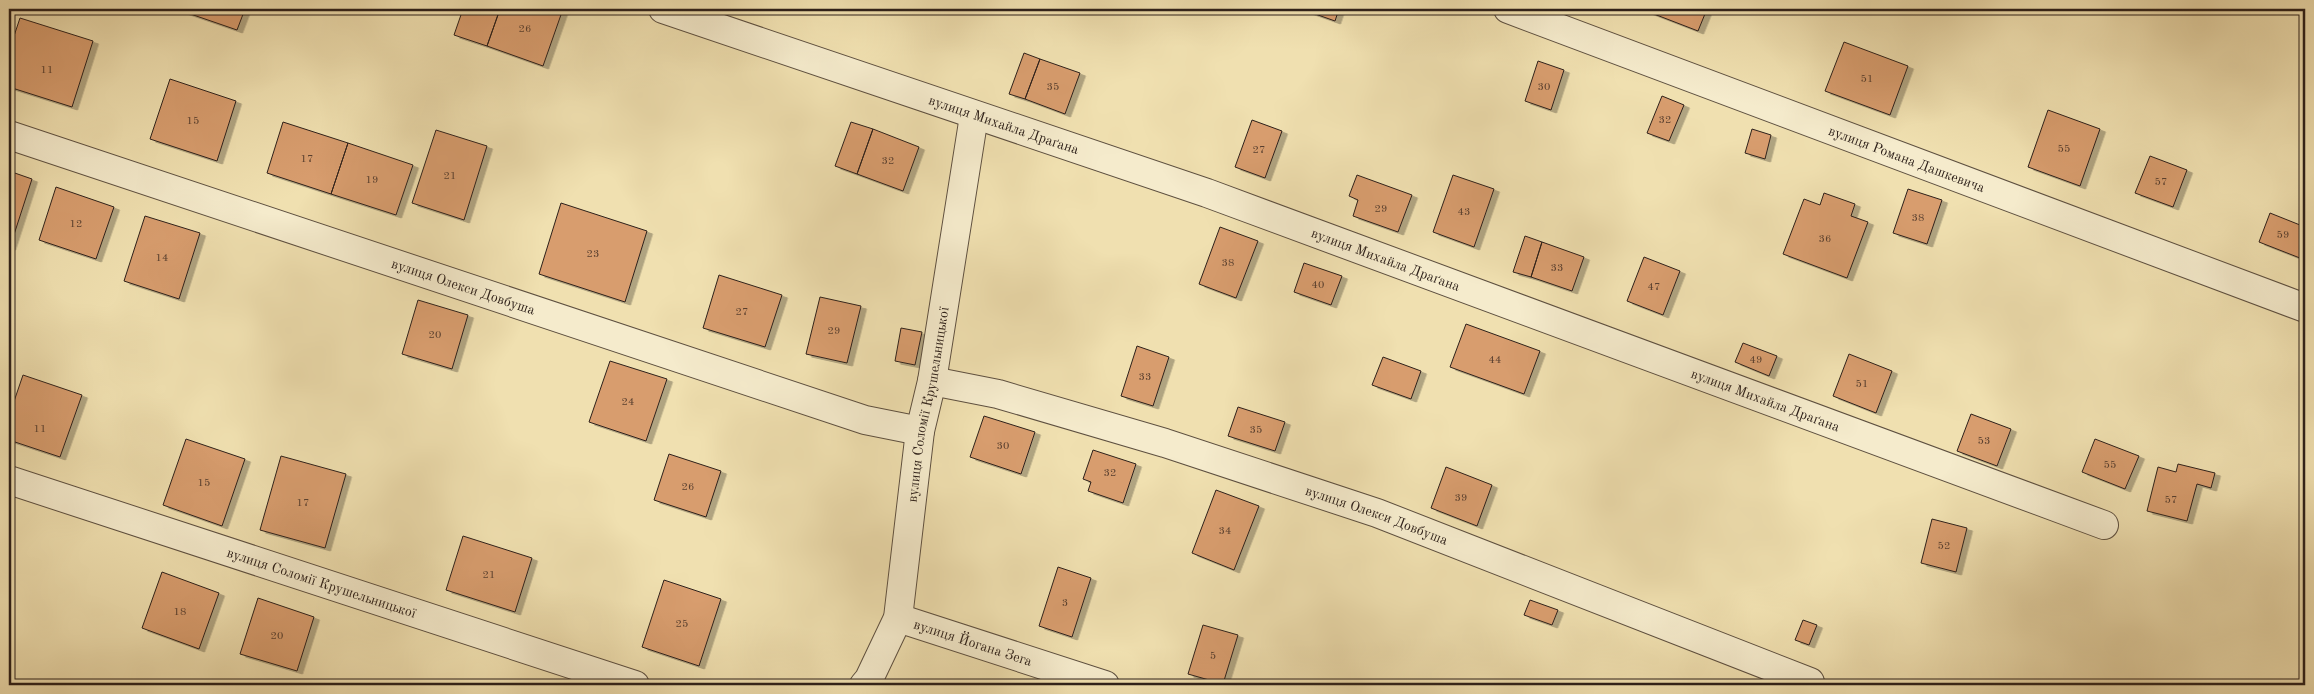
<svg xmlns="http://www.w3.org/2000/svg" width="2314" height="694" viewBox="0 0 2314 694" font-family="'Old Standard TT',serif">
  <defs>
    <filter id="shadow"><feDropShadow dx="5.5" dy="3" stdDeviation="0" flood-color="#0004"/></filter>
  </defs>
  <rect width="100%" height="100%" fill="#f0e0b0"/>
  <filter id="stains"><feTurbulence type="fractalNoise" baseFrequency=".004" numOctaves="4"/><feColorMatrix values="0 0 0 0 .2 0 0 0 0 .09 0 0 0 0 .02 0 0 0 .5 -.17"/></filter>
  <radialGradient id="worn" r=".72"><stop offset=".6" stop-color="#630" stop-opacity="0"/><stop offset="1" stop-color="#630" stop-opacity=".3"/></radialGradient>
  <path fill="#d89d6e" stroke="#2d201a" filter="url(#shadow)" d="M176,9H245L237,30Z
    M463,9H500L487,46L454,35Z
    M500,9H563L543,66L487,46Z
    M1301,9H1339L1335,21Z
    M1641,9H1707L1698,31Z
    M20,18L93,41L72,107L9,87V51Z
    M1844,42L1908,66L1890,115L1825,91Z
    M1024,53L1040,59L1025,99L1009,94Z
    M1040,59L1080,73L1065,114L1025,99Z
    M1538,61L1564,70L1551,110L1525,101Z
    M170,79L236,101L217,161L150,139Z
    M1662,96L1684,105L1669,141L1647,133Z
    M2048,110L2100,129L2080,186L2028,167Z
    M1252,120L1282,131L1265,178L1235,167Z
    M283,122L348,143L331,194L267,173Z
    M851,122L873,129L857,174L835,166Z
    M873,129L919,147L903,191L857,174Z
    M1752,129L1771,135L1765,159L1745,153Z
    M436,130L487,146L464,220L412,203Z
    M348,143L413,165L396,215L331,194Z
    M2150,156L2187,170L2173,207L2135,193Z
    M9,171L32,179L10,247H9Z
    M1357,175L1412,195L1398,232L1353,216L1358,200L1349,196Z
    M1453,175L1494,189L1474,247L1433,232Z
    M56,187L114,207L96,259L39,240Z
    M1908,189L1942,200L1927,244L1893,233Z
    M1824,193L1855,204L1851,216L1868,222L1847,278L1783,254L1804,199L1820,205Z
    M561,203L647,231L625,302L539,274Z
    M2270,213L2305,227V260L2259,242Z
    M145,216L200,233L179,299L124,281Z
    M1220,227L1258,241L1236,298L1199,284Z
    M1525,236L1542,242L1531,277L1513,272Z
    M1542,242L1584,257L1572,291L1531,277Z
    M1644,257L1680,271L1663,315L1627,301Z
    M1304,263L1342,276L1331,305L1294,292Z
    M719,275L782,295L765,347L703,328Z
    M820,297L861,306L847,363L806,354Z
    M418,300L468,315L452,369L402,354Z
    M1466,324L1540,351L1524,394L1450,367Z
    M901,328L922,332L915,365L895,361Z
    M1743,343L1777,356L1769,376L1735,362Z
    M1137,346L1169,357L1153,406L1121,396Z
    M1849,354L1892,371L1876,413L1833,396Z
    M1383,357L1421,371L1411,399L1372,385Z
    M610,361L667,379L646,441L589,422Z
    M23,375L82,395L60,457L9,440V416Z
    M1238,407L1285,422L1275,451L1228,436Z
    M1971,414L2011,429L1997,466L1957,451Z
    M984,416L1035,432L1021,474L970,457Z
    M186,439L245,459L222,526L163,505Z
    M2095,439L2139,456L2125,489L2082,472Z
    M1093,450L1136,464L1123,503L1088,491L1091,482L1083,479Z
    M669,454L721,471L706,517L654,500Z
    M281,456L346,474L325,548L260,530Z
    M2178,464L2215,473L2211,488L2197,484L2187,521L2147,511L2158,467L2176,472Z
    M1446,467L1492,485L1477,526L1431,508Z
    M1216,490L1259,506L1234,570L1192,553Z
    M1932,519L1967,528L1956,572L1921,563Z
    M463,536L532,558L515,612L446,590Z
    M1058,567L1091,578L1072,637L1039,626Z
    M162,572L219,593L199,649L142,628Z
    M664,580L721,599L699,666L642,647Z
    M258,598L314,617L297,671L240,654Z
    M1530,600L1558,610L1552,625L1524,615Z
    M1803,620L1817,625L1809,645L1795,640Z
    M1203,625L1238,635L1223,684L1188,674Z"/>
  <g fill="none" stroke-linecap="round" stroke-linejoin="round">
    <defs>
      <g id="street">
        <path id="s1" d="M663,9L1207,193L2104,525"/>
        <path id="s2" d="M1508,9L2305,308"/>
        <path id="s3" d="M9,135L865,420L920,431"/>
        <path id="s4" d="M932,381L998,394L1165,443L1377,513L1810,682"/>
        <path id="s5" d="M9,480L635,685"/>
        <path id="s6" d="M898,618L1105,685"/>
        <path id="s7" d="M864,685L869,679L898,618L920,431L932,381L974,116"/>
      </g>
    </defs>
    <use href="#street" stroke="#5e5040" stroke-width="30"/>
    <use href="#street" stroke="#f5ebcc" stroke-width="28"/>
  </g>
  <g text-anchor="middle" stroke-width="5" stroke-linejoin="round" paint-order="stroke">
    <g font-size="11" fill="#583f2f">
      <text x="525" y="32">26</text>
      <text x="47" y="73">11</text>
      <text x="1867" y="82">51</text>
      <text x="1053" y="90">35</text>
      <text x="1544" y="90">30</text>
      <text x="1665" y="123">32</text>
      <text x="193" y="124">15</text>
      <text x="2064" y="152">55</text>
      <text x="1259" y="153">27</text>
      <text x="307" y="162">17</text>
      <text x="888" y="164">32</text>
      <text x="450" y="179">21</text>
      <text x="372" y="183">19</text>
      <text x="2161" y="185">57</text>
      <text x="1381" y="212">29</text>
      <text x="1464" y="215">43</text>
      <text x="1918" y="221">38</text>
      <text x="76" y="227">12</text>
      <text x="2283" y="238">59</text>
      <text x="1825" y="242">36</text>
      <text x="593" y="257">23</text>
      <text x="162" y="261">14</text>
      <text x="1228" y="266">38</text>
      <text x="1557" y="271">33</text>
      <text x="1318" y="288">40</text>
      <text x="1654" y="290">47</text>
      <text x="742" y="315">27</text>
      <text x="834" y="334">29</text>
      <text x="435" y="338">20</text>
      <text x="1495" y="363">44</text>
      <text x="1756" y="363">49</text>
      <text x="1145" y="380">33</text>
      <text x="1862" y="387">51</text>
      <text x="628" y="405">24</text>
      <text x="40" y="432">11</text>
      <text x="1256" y="433">35</text>
      <text x="1984" y="444">53</text>
      <text x="1003" y="449">30</text>
      <text x="2110" y="468">55</text>
      <text x="1110" y="476">32</text>
      <text x="204" y="486">15</text>
      <text x="688" y="490">26</text>
      <text x="1461" y="501">39</text>
      <text x="2171" y="503">57</text>
      <text x="303" y="506">17</text>
      <text x="1225" y="534">34</text>
      <text x="1944" y="549">52</text>
      <text x="489" y="578">21</text>
      <text x="1065" y="606">3</text>
      <text x="180" y="615">18</text>
      <text x="682" y="627">25</text>
      <text x="277" y="639">20</text>
      <text x="1213" y="659">5</text>
    </g>
    <g font-size="14" fill="#2d201a" stroke="#f5ebcc">
      <text dy="5" stroke="none"><textPath href="#s1" startOffset="360">вулиця Михайла Драґана</textPath></text>
      <text dy="5" stroke="none"><textPath href="#s2" startOffset="426">вулиця Романа Дашкевича</textPath></text>
      <text dy="5" stroke="none"><textPath href="#s1" startOffset="765">вулиця Михайла Драґана</textPath></text>
      <text dy="5" stroke="none"><textPath href="#s3" startOffset="479">вулиця Олекси Довбуша</textPath></text>
      <text dy="5" stroke="none"><textPath href="#s1" startOffset="1170">вулиця Михайла Драґана</textPath></text>
      <text dy="5" stroke="none"><textPath href="#s7" startOffset="291">вулиця Соломії Крушельницької</textPath></text>
      <text dy="5" stroke="none"><textPath href="#s4" startOffset="465">вулиця Олекси Довбуша</textPath></text>
      <text dy="5" stroke="none"><textPath href="#s5" startOffset="329">вулиця Соломії Крушельницької</textPath></text>
      <text dy="5" stroke="none"><textPath href="#s6" startOffset="79">вулиця Йогана Зега</textPath></text>
    </g>
  </g>
  <rect width="2314" height="694" fill="none" stroke="#f0e0b0" stroke-width="30"/>
  <rect x="10" y="10" width="2294" height="674" fill="none" stroke="#2d201a" stroke-width="2.5"/>
  <rect x="15" y="15" width="2284" height="664" fill="none" stroke="#2d201a"/>
  <rect width="100%" height="100%" filter="url(#stains)"/>
  <rect width="100%" height="100%" fill="url(#worn)"/>
</svg>
